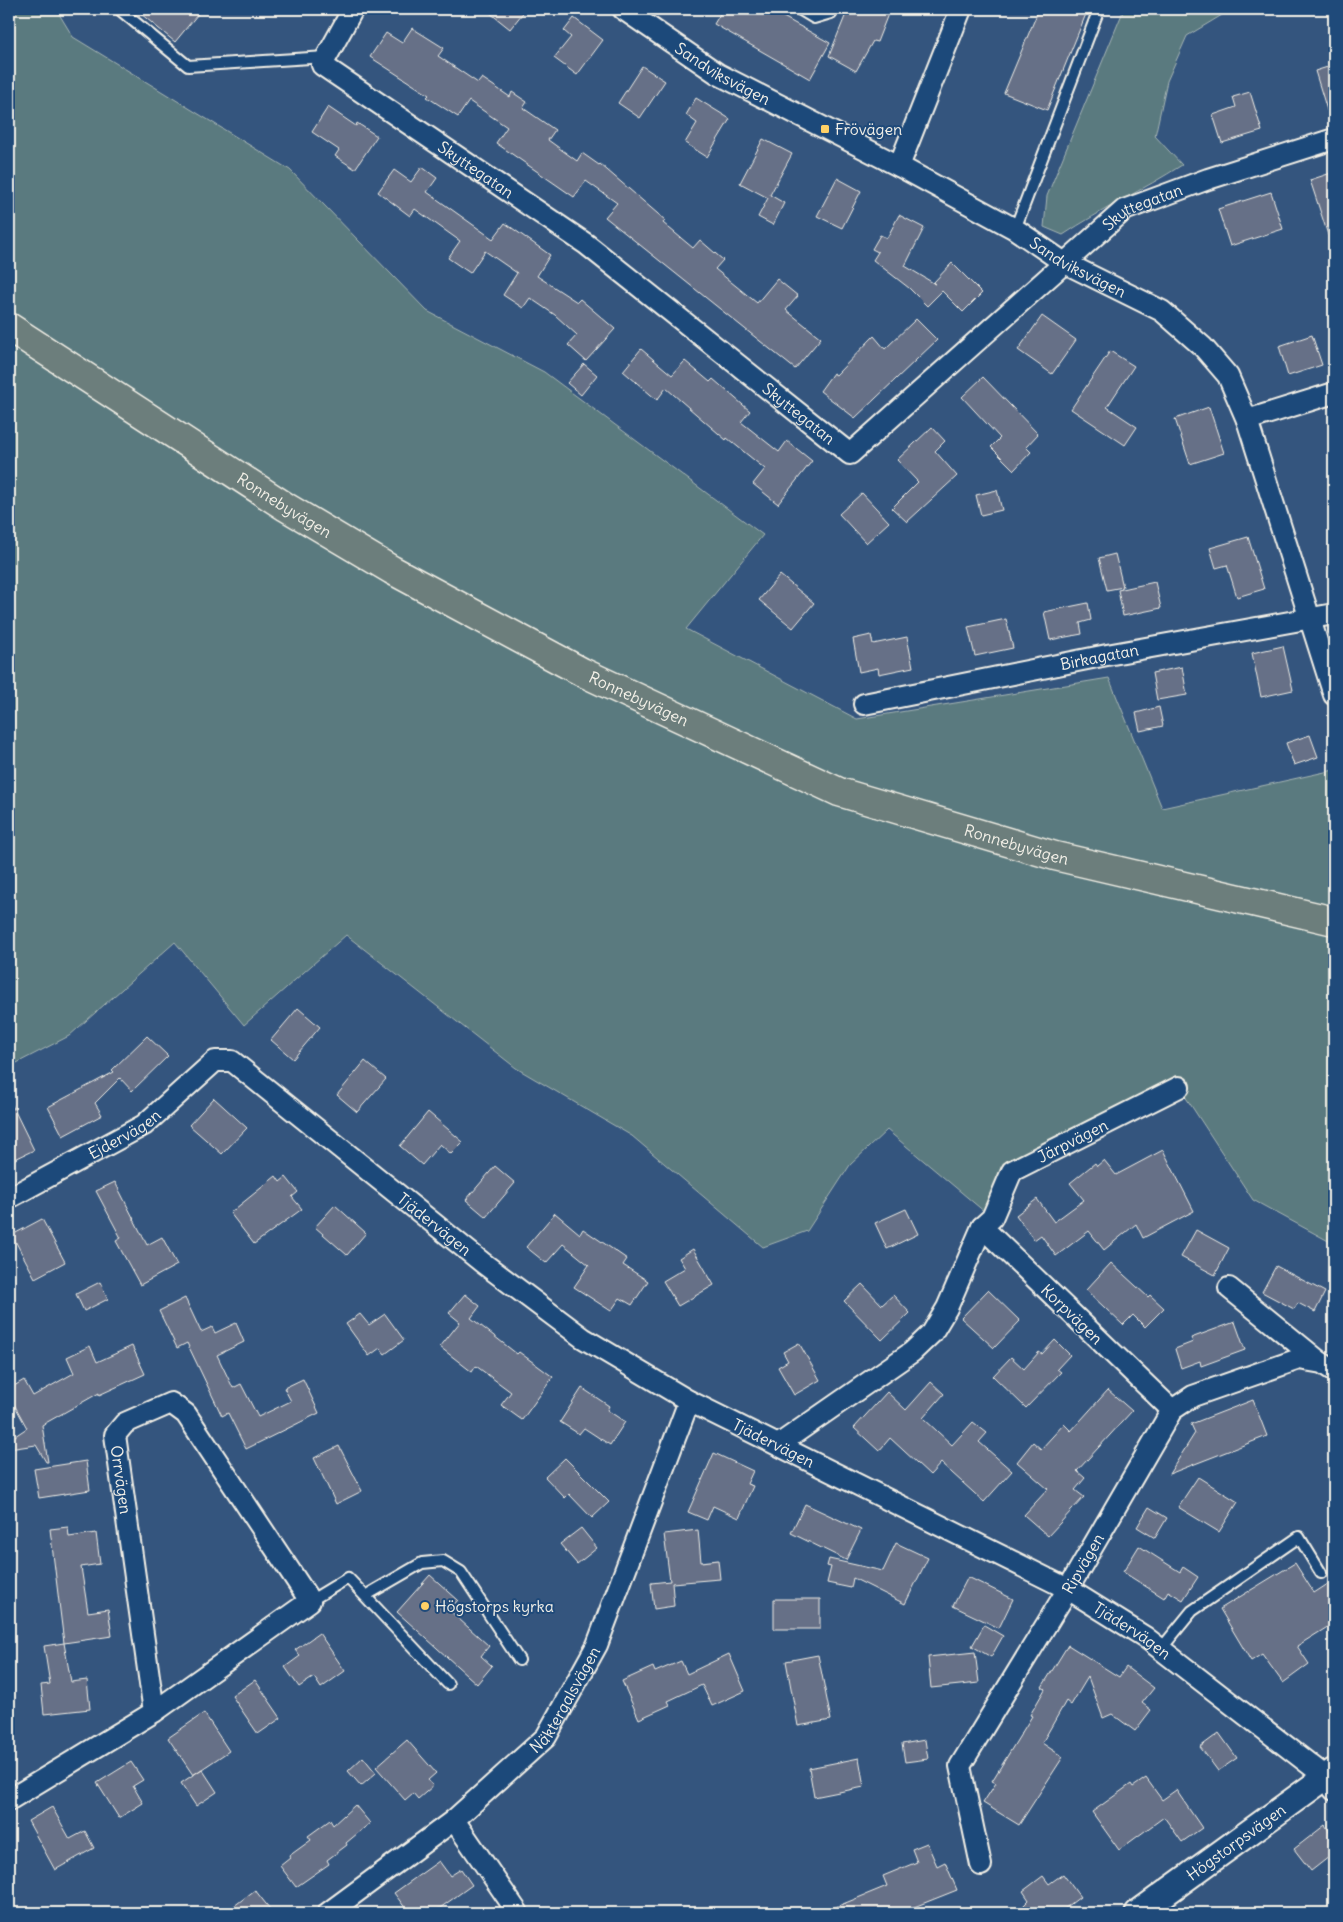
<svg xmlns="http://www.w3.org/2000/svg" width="1343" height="1922" viewBox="0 0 1343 1922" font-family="Delius,sans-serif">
  <rect width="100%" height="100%" fill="#34557e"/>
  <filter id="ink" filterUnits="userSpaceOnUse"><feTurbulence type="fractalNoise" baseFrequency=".02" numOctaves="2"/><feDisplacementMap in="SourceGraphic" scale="10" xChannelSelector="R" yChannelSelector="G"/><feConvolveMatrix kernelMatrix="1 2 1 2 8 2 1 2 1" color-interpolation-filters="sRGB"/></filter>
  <g filter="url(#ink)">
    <path fill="#5a7a7f" stroke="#a7b6b4" d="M9,9H56L73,37L290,170L427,311L544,372L763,535L686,629L857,719L1109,678L1162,808L1334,770V1244L1253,1200L1179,1087L1012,1171L992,1218L887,1130L850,1165L807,1231L763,1247L632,1136L516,1068L346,935L244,1025L175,942L69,1036L9,1067Z
      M1124,9H1232L1187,36L1167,81L1155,136L1182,165C1143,190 1102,209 1063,235L1044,227L1047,196Z"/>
    <path fill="#666f87" stroke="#f4f1e8" d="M135,9H202L175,42Z
      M485,9H526L510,29Z
      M723,9H769L830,43L810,79L714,24Z
      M848,9H890L877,42L873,41L856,71L829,56Z
      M1039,9H1088L1047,110L1004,93Z
      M574,18L603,40L577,75L554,58L571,37L564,31Z
      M412,28L444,48L438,56L478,83L482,78L510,97L512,92L527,102L523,108L555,130L548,140L577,161L582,153L599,165L600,164L665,220L663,223L693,248L700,240L723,260L715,269L757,303L777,279L798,296L786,310L821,338L795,369L605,217L617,203L586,181L574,197L496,143L507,127L469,101L458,117L427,97L429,95L370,57L386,33L402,43Z
      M1334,65V120H1330L1315,71Z
      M642,66L665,81L640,118L618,103Z
      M1250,92L1262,131L1222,143L1213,115L1236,107L1233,97Z
      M696,98L730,119L707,157L685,143L697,123L686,115Z
      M328,107L356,126L357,123L377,136L355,169L335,156L339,150L312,132Z
      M763,139L792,154L770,195L784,203L773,225L758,217L768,198L740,183Z
      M422,167L437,178L427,192L493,239L505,223L550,255L537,276L577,302L580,299L615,329L586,361L568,345L577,335L555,315L530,298L523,308L503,295L517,273L485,251L470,273L448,258L460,241L415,209L410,216L378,192L394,170L411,182Z
      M1334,172V244H1331L1310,180Z
      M837,178L861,191L842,228L817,216Z
      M1271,192L1283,229L1230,246L1218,209Z
      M899,215L924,228L905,266L935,284L933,283L952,263L982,293L963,312L942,291L927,306L909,288L873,260L878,252L872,249L880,235L887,238Z
      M1042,316L1076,340L1052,374L1018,350Z
      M916,319L937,340L855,418L820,391L833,373L836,375L874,336L885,349Z
      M1312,335L1322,365L1288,376L1279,346Z
      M641,349L672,375L685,361L710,382L713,379L750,411L741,422L779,452L787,441L812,461L778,504L753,484L765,469L727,438L726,440L666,388L657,400L623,371Z
      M1110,351L1134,366L1107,407L1137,427L1125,445L1071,409Z
      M584,364L597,375L581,395L567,383Z
      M983,377L1038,434L1026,447L1031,452L1014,470L991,447L1000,438L962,397Z
      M1209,407L1224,453L1190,464L1175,419Z
      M932,427L945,441L935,451L957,476L907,522L892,508L918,482L897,460Z
      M997,490L1002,510L981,515L976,495Z
      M862,493L889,522L866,543L839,514Z
      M1248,537L1264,589L1237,597L1227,565L1216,568L1210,548Z
      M1115,554L1123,587L1107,590L1099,558Z
      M780,575L814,603L793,628L759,600Z
      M1155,582L1161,608L1123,616L1118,590Z
      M1088,603L1091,620L1080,623L1082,634L1050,640L1044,612Z
      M1006,619L1013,648L975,656L968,627Z
      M871,635L873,644L907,637L913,667L879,674L878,668L859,672L853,639Z
      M1283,646L1293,690L1261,697L1252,653Z
      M1182,667L1187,695L1157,700L1152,673Z
      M1159,707L1163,726L1140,731L1136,713Z
      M1310,735L1318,757L1294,765L1286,743Z
      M298,1008L320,1027L293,1059L271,1040Z
      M147,1036L168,1056L132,1091L120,1078L95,1103L102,1115L63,1136L48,1107L114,1072L112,1070Z
      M365,1061L386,1079L357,1112L337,1095Z
      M214,1098L247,1128L222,1154L189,1125Z
      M9,1099L34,1150L9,1162Z
      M428,1112L463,1142L451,1154L440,1144L422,1165L400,1146Z
      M1163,1150L1194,1211L1143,1238L1136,1224L1104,1250L1089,1231L1056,1256L1041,1235L1034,1240L1016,1215L1037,1199L1054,1222L1084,1200L1070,1183L1095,1163L1097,1166L1104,1160L1116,1175Z
      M495,1166L515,1183L486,1217L466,1200Z
      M276,1176L280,1182L286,1177L298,1192L292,1197L302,1209L254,1244L230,1213Z
      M115,1182L147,1245L162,1237L177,1265L140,1285L116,1241L121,1238L96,1191Z
      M335,1205L366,1233L347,1255L315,1227Z
      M906,1209L918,1234L887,1249L875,1223Z
      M555,1213L580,1234L583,1229L627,1259L623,1265L648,1281L632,1305L620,1298L611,1311L574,1287L589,1265L563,1244L546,1263L526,1247Z
      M42,1219L65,1262L35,1278L12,1235Z
      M1196,1230L1229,1248L1215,1275L1181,1257Z
      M693,1249L714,1285L678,1306L663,1281L685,1268L679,1258Z
      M1111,1263L1148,1297L1150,1295L1164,1308L1145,1327L1133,1315L1123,1325L1086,1290Z
      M1276,1266L1325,1292L1315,1312L1298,1303L1294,1309L1262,1292Z
      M100,1282L108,1299L84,1311L76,1294Z
      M862,1284L882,1305L893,1295L910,1313L882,1340L844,1301Z
      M988,1290L1020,1321L994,1348L961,1318Z
      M465,1294L480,1306L471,1318L517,1354L519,1352L553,1377L522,1420L501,1405L511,1392L476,1366L472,1372L440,1347L460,1322L449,1313Z
      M185,1298L201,1332L212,1327L215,1333L236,1323L244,1342L217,1355L233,1388L241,1384L258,1417L291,1401L284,1388L303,1379L319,1413L246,1449L228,1413L222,1416L187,1343L177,1348L159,1311Z
      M360,1314L369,1325L385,1314L404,1340L385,1354L380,1348L369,1356L346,1324Z
      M1235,1322L1245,1350L1201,1366L1200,1361L1181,1368L1175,1349L1193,1342L1191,1338Z
      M1055,1340L1070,1355L1057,1369L1061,1372L1026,1408L993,1376L1011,1357L1024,1369L1039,1352L1042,1354Z
      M799,1343L820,1380L794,1395L778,1367L788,1361L783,1352Z
      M90,1346L97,1362L132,1346L145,1374L99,1395V1393L42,1425L48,1462H46L36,1445L9,1449V1440L27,1428L9,1395V1389L24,1380L33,1396L74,1373L67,1357Z
      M931,1382L944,1394L923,1418L952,1445L973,1422L987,1433L979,1442L1012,1471L984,1502L941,1463L930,1475L890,1438L879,1451L854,1428L887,1392L906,1410Z
      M582,1388L609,1406L607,1410L625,1422L610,1445L584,1428L579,1434L560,1422Z
      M1108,1390L1132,1411L1077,1471L1085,1478L1075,1490L1084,1497L1048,1536L1024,1515L1048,1489L1017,1462L1033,1442L1041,1449L1064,1424L1071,1431Z
      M1253,1400L1267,1436L1169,1474L1195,1433L1191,1424Z
      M339,1446L362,1491L336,1504L314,1458Z
      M714,1453L753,1471L747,1484L753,1486L739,1518L713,1506L707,1520L688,1512Z
      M565,1458L609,1502L592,1518L569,1494L565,1498L545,1477Z
      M86,1461L90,1490L39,1498L34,1469Z
      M1198,1477L1238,1502L1219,1532L1178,1507Z
      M805,1504L861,1530L846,1560L791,1533Z
      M1149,1507L1167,1518L1155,1538L1137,1527Z
      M68,1527L69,1537L96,1533L100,1564L81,1567L88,1612L108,1609L112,1636L64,1643L50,1529Z
      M581,1528L597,1548L577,1564L560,1544Z
      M698,1530L701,1562L718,1560L720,1579L672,1583L674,1606L654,1609L651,1583L670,1581L664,1534Z
      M896,1543L928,1558L905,1604L853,1578L851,1588L827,1583L831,1567L827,1566L829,1559L883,1571Z
      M1139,1546L1180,1572L1183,1567L1198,1577L1183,1600L1168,1591L1164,1598L1123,1572Z
      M1295,1563L1314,1593L1334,1580V1623L1297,1646L1309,1664L1283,1683L1262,1654L1251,1661L1220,1609Z
      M430,1575L458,1600L449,1610L489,1646L481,1656L492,1666L477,1684L397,1612Z
      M968,1577L1013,1599L999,1628L953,1606Z
      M774,1599H820V1629H774Z
      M984,1625L1003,1636L991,1657L972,1646Z
      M319,1633L345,1671L321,1688L314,1677L299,1687L285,1667L300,1656L295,1650Z
      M64,1643L71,1682L87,1680L90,1709L44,1714L41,1685L50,1684L44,1646Z
      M1068,1645L1119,1677L1126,1667L1154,1688L1142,1703L1151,1710L1135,1731L1112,1714L1103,1718L1088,1677L1071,1705L1066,1701L1042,1743L1063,1757L1019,1825L983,1803L996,1783L992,1781L1032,1716L1030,1715L1045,1689L1042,1687Z
      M975,1652L979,1683L931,1688L928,1657Z
      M729,1654L745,1691L712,1706L702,1685L668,1701L670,1705L639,1719L622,1681L653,1667L655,1672L681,1661L687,1674Z
      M818,1655L831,1720L798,1726L786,1661Z
      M255,1680L281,1718L258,1734L232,1696Z
      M204,1713L229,1751L193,1775L168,1738Z
      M1219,1733L1237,1758L1218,1771L1200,1747Z
      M407,1740L436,1773L428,1780L433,1786L418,1799L413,1793L405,1800L376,1767Z
      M925,1740L928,1759L905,1762L902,1744Z
      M363,1757L376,1773L361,1786L348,1771Z
      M859,1758L864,1787L814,1797L809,1768Z
      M131,1762L143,1780L133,1786L143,1803L119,1818L97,1783Z
      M202,1769L217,1792L196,1806L181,1783Z
      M1146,1778L1162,1800L1176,1790L1202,1828L1182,1842L1164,1817L1119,1850L1092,1812L1131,1784L1133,1787Z
      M355,1805L370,1823L346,1843L347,1845L327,1860L329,1864L296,1887L280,1866L290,1858L289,1856L311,1840L308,1836L330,1820L333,1825Z
      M52,1807L70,1839L85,1831L94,1848L55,1870L28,1821Z
      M1325,1825L1334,1838V1853L1311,1871L1294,1849Z
      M927,1843L937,1866L945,1862L957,1890L899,1913H821L887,1886L883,1876L917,1862L912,1849Z
      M439,1861L450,1876L461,1869L472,1885L433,1913H409L394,1893Z
      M1063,1874L1080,1897L1059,1913H1016L1029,1900L1023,1891L1043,1876L1049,1884Z
      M255,1890L273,1913H225Z"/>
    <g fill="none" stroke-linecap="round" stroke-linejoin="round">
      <defs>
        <path id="service" d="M119,9L188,66L326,57
          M799,9L814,18L831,13L832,9
          M1015,229L1099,9
          M365,1596L422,1563L443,1561L461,1572L519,1660
          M310,1601L348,1578L448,1684
          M1161,1649L1192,1611L1299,1537L1321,1573"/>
        <g id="minor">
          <path id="s1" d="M353,9L322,65L586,244L850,454L1124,210L1208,179L1334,139"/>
          <path id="s2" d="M623,9L718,74L899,166L1015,229L1063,262L1162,311L1203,347L1228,376L1247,420L1334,695"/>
          <path d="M899,166L961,9"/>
          <path d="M1247,420L1334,393"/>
          <path id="s3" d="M864,704L1107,655L1334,614"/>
          <path id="s4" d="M9,1198L144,1125L215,1061H232L483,1263L583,1338L689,1401L1068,1589L1145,1637L1326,1777L1334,1790"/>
          <path d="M1229,1288L1320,1362"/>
          <path id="s5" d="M1172,1410L982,1227L992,1218L1012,1171L1179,1087"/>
          <path d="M778,1445L912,1352L932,1333L947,1308L982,1227"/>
          <path id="s6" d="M9,1800L154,1712L310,1601L186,1414L171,1403L125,1423L115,1435L154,1712"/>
          <path d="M454,1820L518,1913"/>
          <path id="s7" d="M981,1865L960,1766L1068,1589L1172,1410L1193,1396L1299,1359L1322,1363L1334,1371"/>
          <path id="s8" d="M328,1913L454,1820L546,1737L597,1645L689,1401"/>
        </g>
        <g id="tertiary">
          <path id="s9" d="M1138,1913L1334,1771"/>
        </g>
        <g id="primary">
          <path id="s10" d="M9,327L286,507L392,570L582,672L839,792L1055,856L1334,921"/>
        </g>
      </defs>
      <use href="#service" stroke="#f4f1e8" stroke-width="14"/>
      <use href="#minor" stroke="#f4f1e8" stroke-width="24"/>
      <use href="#tertiary" stroke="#f4f1e8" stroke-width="29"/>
      <use href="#primary" stroke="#f4f1e8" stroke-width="31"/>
      <use href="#service" stroke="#1f4a7a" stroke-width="10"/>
      <use href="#minor" stroke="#1f4a7a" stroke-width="20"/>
      <use href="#tertiary" stroke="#1f4a7a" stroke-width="25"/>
      <use href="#primary" stroke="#6c7e7c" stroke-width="28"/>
    </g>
  </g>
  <g fill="#ffd166" stroke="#1f4a7a" stroke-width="2">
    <rect x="820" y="124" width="10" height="10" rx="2.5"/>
    <circle cx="425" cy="1606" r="5"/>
  </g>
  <g text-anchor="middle" stroke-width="4" stroke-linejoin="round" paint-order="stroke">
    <g font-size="16" fill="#f4f1e8" stroke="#1f4a7a">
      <text dy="6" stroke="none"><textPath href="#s2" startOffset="119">Sandviksvägen</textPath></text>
      <text dy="6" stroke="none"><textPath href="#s1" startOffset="250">Skyttegatan</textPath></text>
      <text dy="6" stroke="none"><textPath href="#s1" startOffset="1105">Skyttegatan</textPath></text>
      <text dy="6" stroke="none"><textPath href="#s2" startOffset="524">Sandviksvägen</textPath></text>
      <text dy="6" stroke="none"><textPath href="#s1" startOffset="655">Skyttegatan</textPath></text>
      <text dy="6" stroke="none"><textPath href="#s10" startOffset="328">Ronnebyvägen</textPath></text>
      <text dy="6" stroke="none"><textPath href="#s3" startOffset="240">Birkagatan</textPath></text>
      <text dy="6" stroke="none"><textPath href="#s10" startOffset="732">Ronnebyvägen</textPath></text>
      <text dy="6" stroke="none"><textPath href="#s10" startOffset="1138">Ronnebyvägen</textPath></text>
      <text dy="6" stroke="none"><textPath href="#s4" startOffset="132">Ejdervägen</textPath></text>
      <text dy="6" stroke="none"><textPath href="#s5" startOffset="396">Järpvägen</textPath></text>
      <text dy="6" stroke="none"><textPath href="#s4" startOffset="526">Tjädervägen</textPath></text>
      <text transform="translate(1072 1314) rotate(44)" y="6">Korpvägen</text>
      <text dy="6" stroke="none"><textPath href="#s4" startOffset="931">Tjädervägen</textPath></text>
      <text dy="6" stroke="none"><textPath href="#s6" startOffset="715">Orrvägen</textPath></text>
      <text dy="6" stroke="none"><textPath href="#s7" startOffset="338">Ripvägen</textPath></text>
      <text dy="6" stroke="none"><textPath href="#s4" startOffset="1336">Tjädervägen</textPath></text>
      <text dy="6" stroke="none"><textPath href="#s8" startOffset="322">Näktergalsvägen</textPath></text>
      <text dy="6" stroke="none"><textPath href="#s9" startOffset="121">Högstorpsvägen</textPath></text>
    </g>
    <g font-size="16" fill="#f4f1e8" stroke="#1f4a7a" text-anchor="start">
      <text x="835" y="135">Frövägen</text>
      <text x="435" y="1612">Högstorps kyrka</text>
    </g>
  </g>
  <rect width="1343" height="1922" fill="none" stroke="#1f4a7a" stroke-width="30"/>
  <rect x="15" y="15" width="1313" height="1892" fill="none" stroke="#f4f1e8" stroke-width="2" filter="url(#ink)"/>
</svg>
